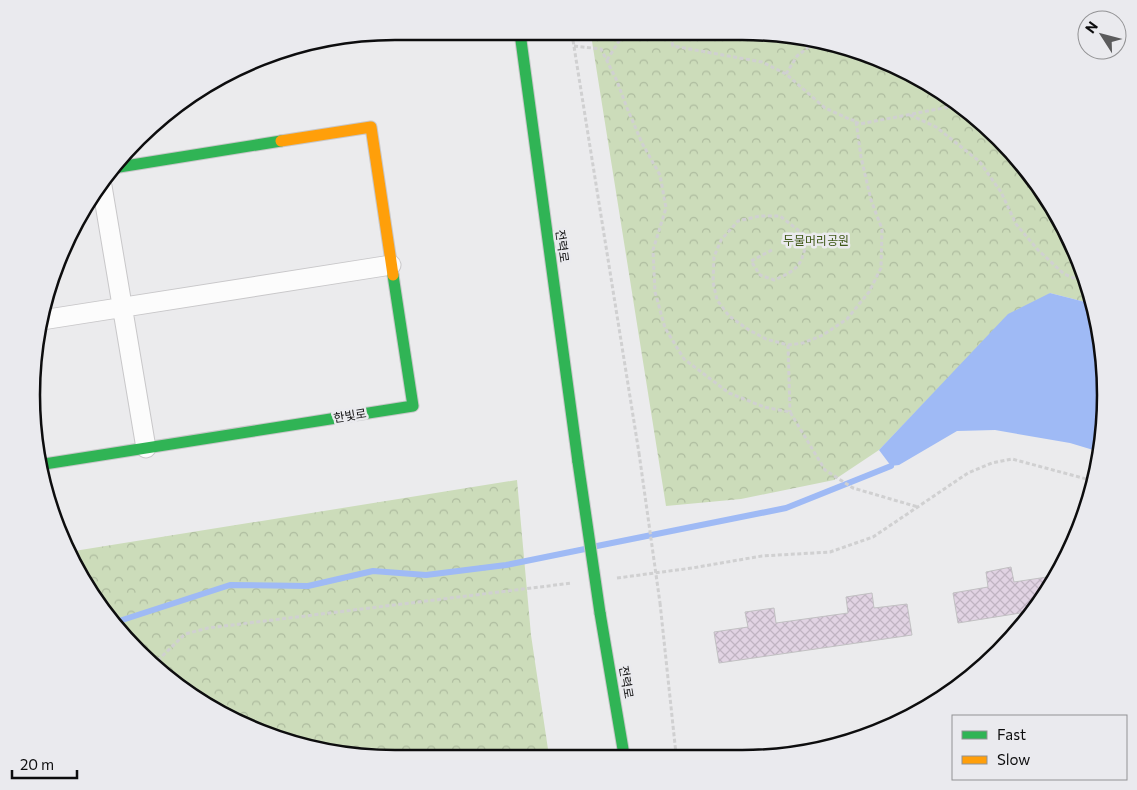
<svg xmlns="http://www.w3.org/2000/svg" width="1137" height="790" viewBox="0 0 1137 790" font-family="Commissioner,'Noto Sans KR',sans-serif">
  <defs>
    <pattern id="park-crowns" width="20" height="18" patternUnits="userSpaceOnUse" patternTransform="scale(1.25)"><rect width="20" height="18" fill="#ccdcba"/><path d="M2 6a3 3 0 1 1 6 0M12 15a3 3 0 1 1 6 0" fill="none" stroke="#aebc9f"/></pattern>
    <pattern id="building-cross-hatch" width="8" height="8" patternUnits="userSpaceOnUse" patternTransform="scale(1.25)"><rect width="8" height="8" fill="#e1d3e3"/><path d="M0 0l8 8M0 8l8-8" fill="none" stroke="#c0b4c2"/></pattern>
  </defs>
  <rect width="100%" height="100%" fill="#ebebed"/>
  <path fill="url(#park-crowns)" d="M591,35L813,38L903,69L999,138L1045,193L1078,256L1093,304L1050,293L926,401L879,450L834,480L741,499L666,506Z
    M517,480L531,635L549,756L395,759L324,752L256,731L193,697L138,652L68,552Z"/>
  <path fill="#9fbaf5" d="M1050,293L1093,304L1099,324L1106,395L1100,452L1070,443L995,430L957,431L899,465L891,466L879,450L1008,314Z"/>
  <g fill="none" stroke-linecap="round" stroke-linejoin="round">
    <path stroke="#9fbaf5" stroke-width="6" d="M597,546L786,508L891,466
      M116,622L230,585L308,586L373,571L426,575L506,565L585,549"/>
  </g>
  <path fill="url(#building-cross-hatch)" stroke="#c1c0c2" d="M1011,567L1014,582L1047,577L1049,589L1033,611L958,623L953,593L988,587L986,572Z
    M872,593L874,608L907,604L912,635L719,663L714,632L748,627L745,612L774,608L776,623L848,613L846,597Z"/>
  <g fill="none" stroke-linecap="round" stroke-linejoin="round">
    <defs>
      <path id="street" d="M102,186L146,448
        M42,320L391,265"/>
      <path id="fast" d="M520,33L578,462
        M113,168L281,141
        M38,465L413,406L393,275
        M600,613L624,755"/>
      <path id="slow" d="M281,141L371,127L393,275"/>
    </defs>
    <use href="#street" stroke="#c8c7c9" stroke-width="21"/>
    <use href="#fast" stroke="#c8c7c9" stroke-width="13"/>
    <use href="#slow" stroke="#c8c7c9" stroke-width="13"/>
    <path stroke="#d0d0d1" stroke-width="3" stroke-dasharray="4 2.5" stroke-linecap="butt" d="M572,34L639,453
      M670,36L673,46L762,62L786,74L825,108L849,119
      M574,46L601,49L617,81L627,108L642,143L660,175L666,208L653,250L655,292L665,328L684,359L729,393L764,407L790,412L825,470L853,488L918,507
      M607,60L621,38L629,35
      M786,74L797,56L818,40
      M910,115L936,127L979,161L1001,192L1016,224L1038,250L1064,274L1086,283
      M855,122L860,124L954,106
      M772,250L751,261L760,275L774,280C800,269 802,265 807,237L780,216H760L738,221L721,240L714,257L713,282L717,300L729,316L749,330L766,339L788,345L803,343L823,335L847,319L869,292L881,268L882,229L871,200L861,157L856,121L849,119
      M788,345L790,412
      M617,578L692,568L762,556L830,552L873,537L968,473L992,463L1012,459L1094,481
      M660,603L676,754
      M153,665L185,634L208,628L572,583"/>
    <use href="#street" stroke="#fcfcfc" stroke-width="19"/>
    <use href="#fast" stroke="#30b455" stroke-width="11"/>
    <use href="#slow" stroke="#ff9f0a" stroke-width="11"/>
    <defs>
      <path id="fast-bridge" d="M578,462L600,613"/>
    </defs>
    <use href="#fast-bridge" stroke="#c8c7c9" stroke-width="13" stroke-linecap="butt"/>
    <path stroke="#d0d0d1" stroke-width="3" stroke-dasharray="4 2.5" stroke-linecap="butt" d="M639,453L660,603"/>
    <use href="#fast-bridge" stroke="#30b455" stroke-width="11"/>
  </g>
  <g text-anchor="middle" stroke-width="5" stroke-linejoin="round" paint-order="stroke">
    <g font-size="12" fill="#405919" stroke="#eaeaee">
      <text x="816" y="245">두물머리공원</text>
    </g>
    <g font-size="12" fill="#0d0d0e" stroke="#eaeaee">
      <text transform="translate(562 246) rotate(82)" y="4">전력로</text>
      <text transform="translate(350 416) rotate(-9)" y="4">한빛로</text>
      <text transform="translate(626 682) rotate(80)" y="4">전력로</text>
    </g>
  </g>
  <path d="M0 0H1137V790H0ZM395 40H742A355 355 0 0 1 1097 395V395A355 355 0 0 1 742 750H395A355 355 0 0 1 40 395V395A355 355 0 0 1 395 40Z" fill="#eaeaee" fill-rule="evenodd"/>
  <path fill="none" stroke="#0d0d0e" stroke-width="2.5" d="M395 40H742A355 355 0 0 1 1097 395V395A355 355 0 0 1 742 750H395A355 355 0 0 1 40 395V395A355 355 0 0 1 395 40Z"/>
  <rect x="952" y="715" width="175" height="65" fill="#eaeaee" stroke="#929294"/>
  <rect x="962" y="731" width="25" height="8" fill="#30b455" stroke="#929294"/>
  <text x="997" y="740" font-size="15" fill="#0d0d0e">Fast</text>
  <rect x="962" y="756" width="25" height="8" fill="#ff9f0a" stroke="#929294"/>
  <text x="997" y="765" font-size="15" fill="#0d0d0e">Slow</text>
  <g transform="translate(1102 35) rotate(306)"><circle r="24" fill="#eaeaee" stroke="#929294"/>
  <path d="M0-4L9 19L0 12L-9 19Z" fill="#5b5b5c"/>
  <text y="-8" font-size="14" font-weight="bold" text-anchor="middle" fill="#0d0d0e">N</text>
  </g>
  <path d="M12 770v8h65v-8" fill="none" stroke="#0d0d0e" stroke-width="2.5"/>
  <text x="20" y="770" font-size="15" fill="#0d0d0e" stroke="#eaeaee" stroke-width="4" paint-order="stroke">20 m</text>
</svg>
